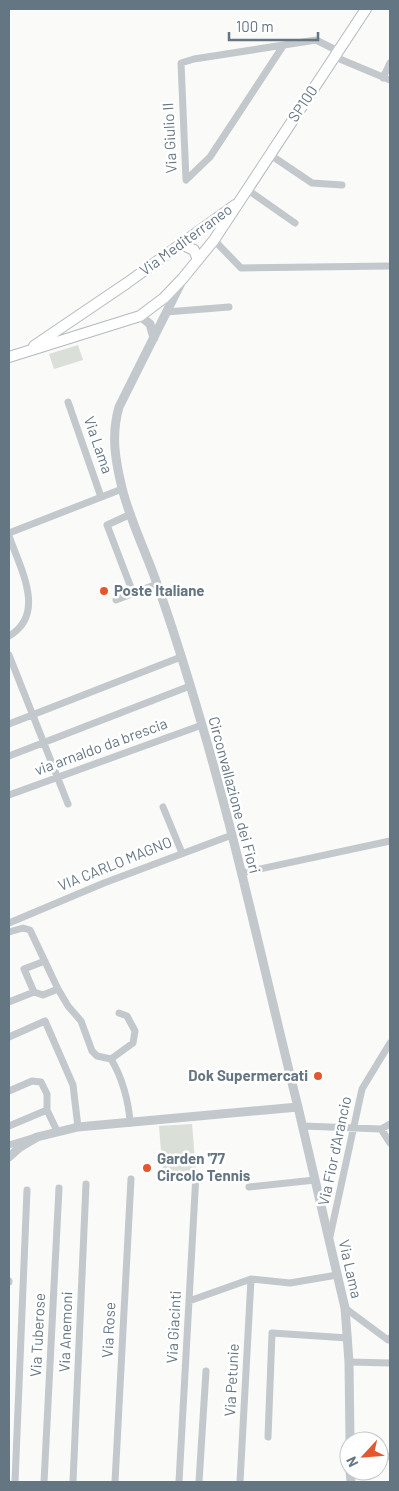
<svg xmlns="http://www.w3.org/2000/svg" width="399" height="1491" viewBox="0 0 399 1491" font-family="Barlow,sans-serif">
  <rect width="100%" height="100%" fill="#fafaf8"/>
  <path fill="#dadfd7" d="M78,345L83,360L54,369L49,354Z
    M192,1124L196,1172L163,1175L159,1126Z"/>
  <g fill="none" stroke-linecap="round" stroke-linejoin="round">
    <defs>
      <path id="secondary" d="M181,244L194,250L198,260
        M34,346L127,283L235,205
        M9,357L140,316L164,298L183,278L214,240L366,9"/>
    </defs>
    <use href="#secondary" stroke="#b3babf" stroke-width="12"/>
    <path stroke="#c3c8cc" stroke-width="7" d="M283,46L210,157L186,180L181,63L194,59L316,40L338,51
      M335,57L390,80
      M383,78L390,63
      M269,154L312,183L342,185
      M248,190L295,223
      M214,240L241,268L390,266
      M166,312L229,307
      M68,402L101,497
      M131,514L107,525L133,593
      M9,533L122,489
      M9,536C20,568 47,614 9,636
      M116,600L157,584
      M9,655L68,804
      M9,724L181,657
      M9,756L190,686
      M9,795L202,725
      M163,807L182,853
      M241,873L390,841
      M9,923L104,883L232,835
      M9,932L23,928L30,930L58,989L68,1006L81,1021L92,1051L97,1056L111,1059C122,1077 129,1102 130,1123
      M34,992L43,995L58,989
      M9,1002L34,992L24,969L45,961
      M9,1037L45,1021L73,1085L78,1127
      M111,1059L133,1043L135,1031L127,1016L119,1013
      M9,1091L32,1081L41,1082L47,1094V1110
      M9,1126L47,1110L57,1131
      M303,1126L381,1129L390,1124
      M381,1129L390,1143
      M9,1145L32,1138
      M249,1187L315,1180
      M329,1241L362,1089L390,1043
      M9,1281V1282
      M189,1301L251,1279L290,1283L337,1275
      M345,1308L388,1340L390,1338
      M349,1362L390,1363
      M268,1437L272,1333L348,1338
      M379,1459L390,1456
      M15,1482L27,1190
      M44,1482L59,1188
      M73,1482L86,1184
      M115,1482L131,1179
      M179,1482L196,1174
      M199,1482L206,1371
      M240,1482L251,1279"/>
    <path stroke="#c3c8cc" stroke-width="9" d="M140,316L150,324L154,338
      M298,1107L345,1308L349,1362L350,1441
      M9,1157L20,1147L37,1137L78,1127L298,1107C266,979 239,851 202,725C188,677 173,628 156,581C145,550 130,520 122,488C115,459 111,435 119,407L181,283
      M350,1471L351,1482"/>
    <use href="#secondary" stroke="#fff" stroke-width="10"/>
  </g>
  <g fill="#e4572e" stroke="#fff" stroke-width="2">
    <circle cx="104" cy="591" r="5"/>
    <circle cx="318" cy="1076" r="5"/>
    <circle cx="147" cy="1168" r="5"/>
  </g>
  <g text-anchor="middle" stroke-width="5" stroke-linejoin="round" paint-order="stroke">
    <g font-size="15" fill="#657683" stroke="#fff">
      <text transform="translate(303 104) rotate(-56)" y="5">SP100</text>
      <text transform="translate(170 138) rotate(-93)" y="5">Via Giulio II</text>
      <text transform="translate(186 240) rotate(-36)" y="5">Via Mediterraneo</text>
      <text transform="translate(98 445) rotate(71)" y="5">Via Lama</text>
      <text transform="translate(101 747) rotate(-20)" y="5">via arnaldo da brescia</text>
      <text transform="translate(234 795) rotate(75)" y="5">Circonvallazione dei Fiori</text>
      <text transform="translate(115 864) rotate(-22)" y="5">VIA CARLO MAGNO</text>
      <text transform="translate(335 1151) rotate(-78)" y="5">Via Fior d'Arancio</text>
      <text transform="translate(350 1269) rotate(77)" y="5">Via Lama</text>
      <text transform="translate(174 1327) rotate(-87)" y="5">Via Giacinti</text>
      <text transform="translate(109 1330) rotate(-87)" y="5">Via Rose</text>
      <text transform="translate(66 1332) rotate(-88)" y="5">Via Anemoni</text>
      <text transform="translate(38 1335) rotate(-87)" y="5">Via Tuberose</text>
      <text transform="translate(232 1380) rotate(-87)" y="5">Via Petunie</text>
    </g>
    <g font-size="15" font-weight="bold" fill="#657683" stroke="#fff" text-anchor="start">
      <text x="114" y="596">Poste Italiane</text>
      <text x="308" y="1081" text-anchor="end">Dok Supermercati</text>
      <text x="157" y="1164">Garden '77<tspan x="157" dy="17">Circolo Tennis</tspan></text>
    </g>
  </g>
  <rect width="399" height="1491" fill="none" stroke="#657683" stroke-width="20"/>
  <g transform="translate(364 1456) rotate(244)"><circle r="24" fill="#ffffff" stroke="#c1c8cd"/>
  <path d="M0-4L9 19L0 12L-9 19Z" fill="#e4572e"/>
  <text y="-8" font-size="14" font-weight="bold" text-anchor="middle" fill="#657683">N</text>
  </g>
  <path d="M229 32v8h89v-8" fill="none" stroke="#657683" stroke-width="2.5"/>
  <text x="236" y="32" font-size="15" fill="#657683" stroke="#ffffff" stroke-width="4" paint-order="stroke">100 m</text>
</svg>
